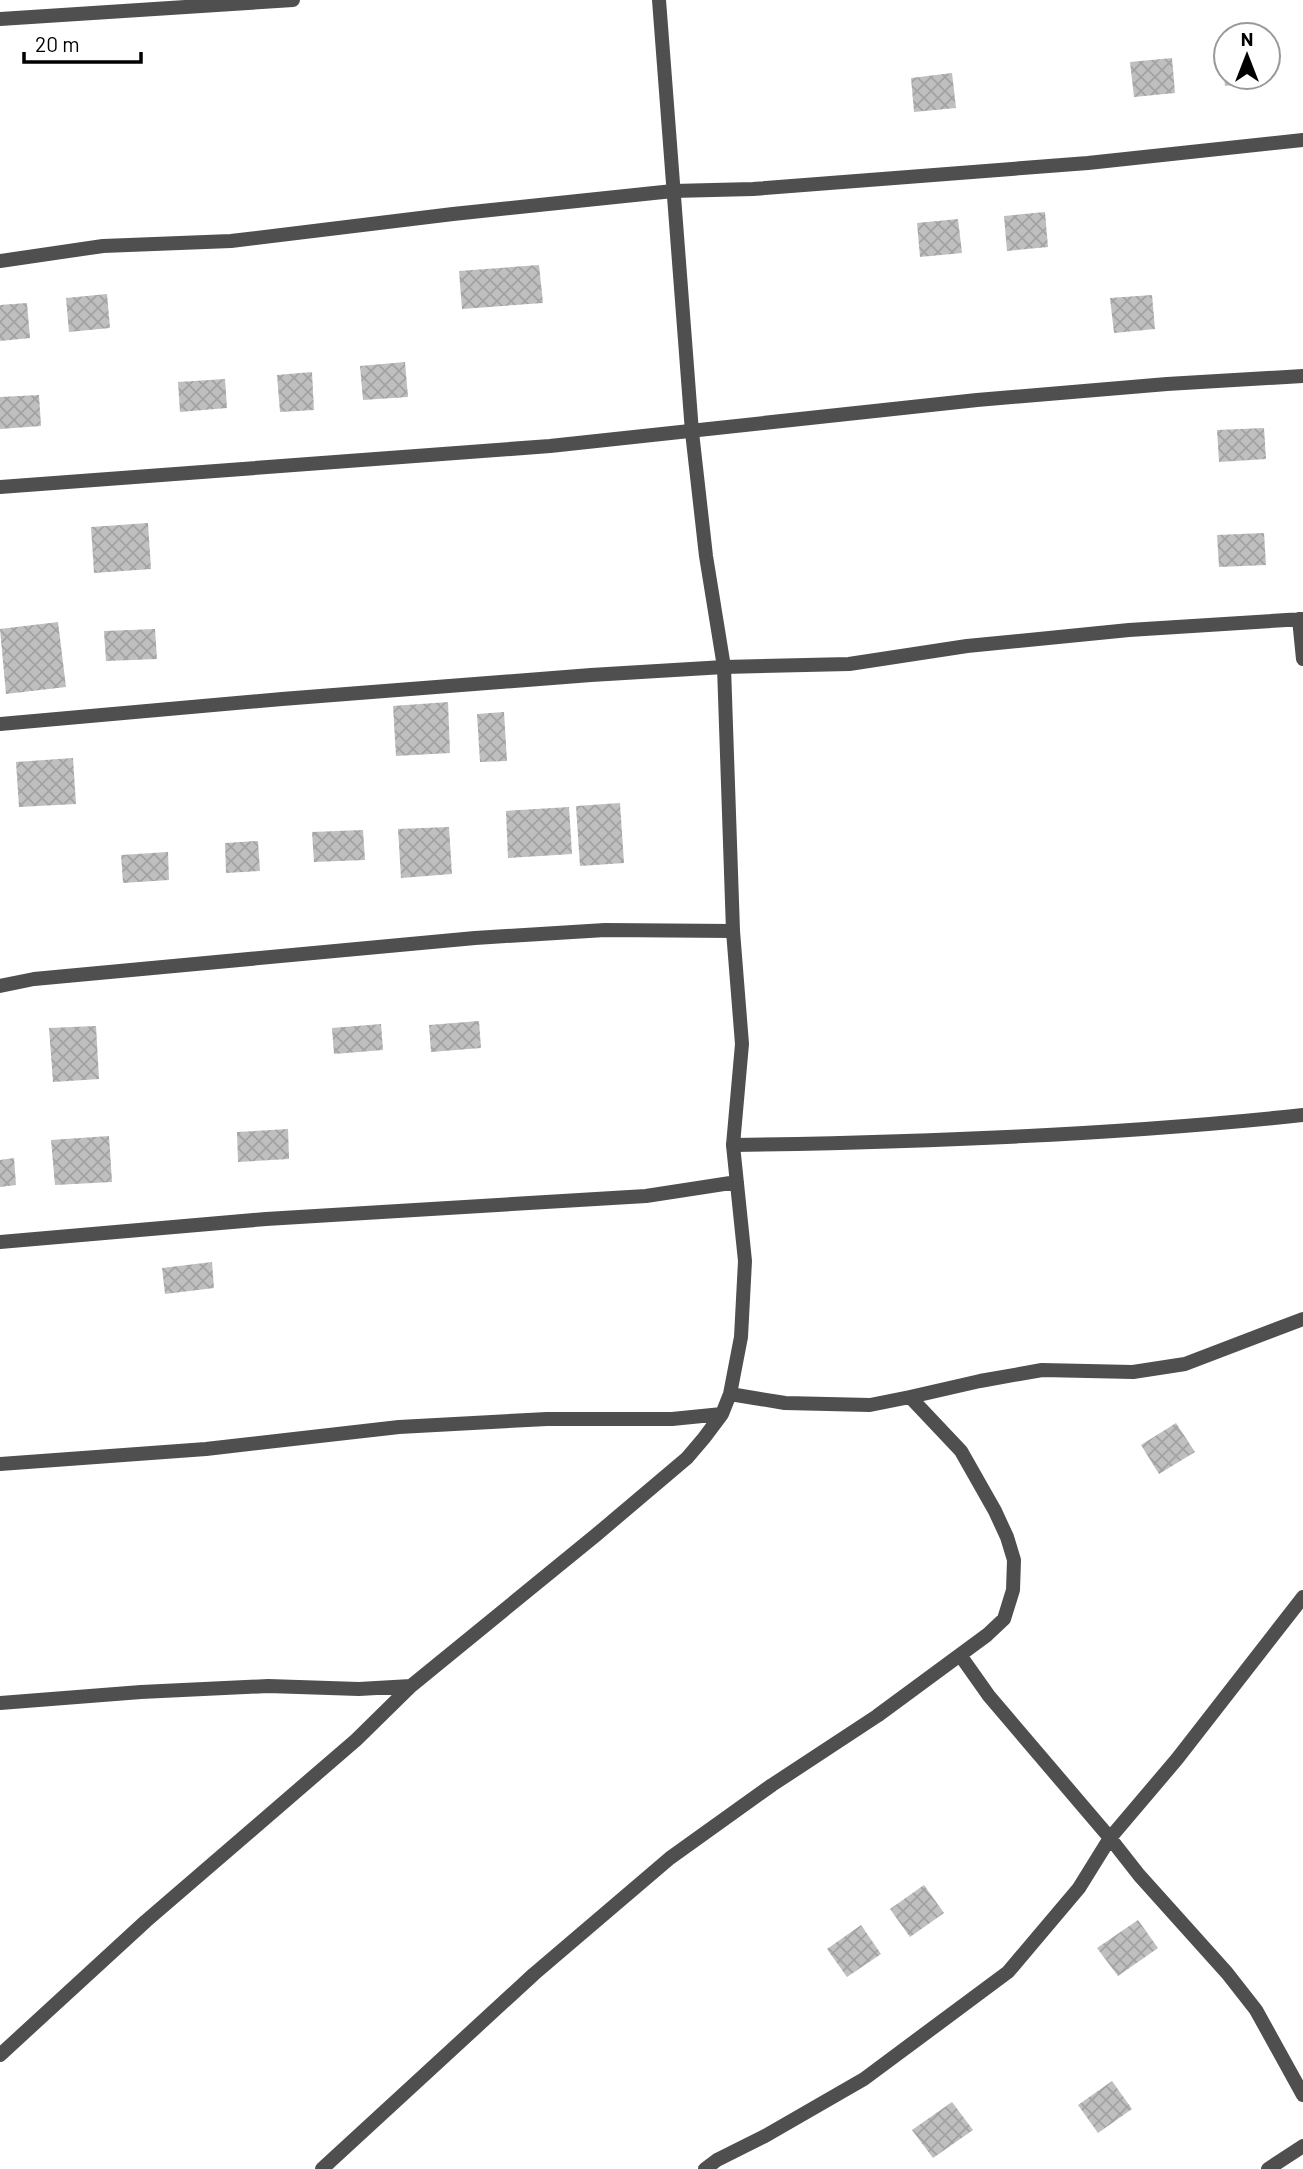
<svg xmlns="http://www.w3.org/2000/svg" width="1303" height="2169" viewBox="0 0 1303 2169" font-family="Barlow,sans-serif">
  <defs>
    <pattern id="building-cross-hatch" width="8" height="8" patternUnits="userSpaceOnUse" patternTransform="scale(1.75)"><rect width="8" height="8" fill="#bfbfbf"/><path d="M0 0l8 8M0 8l8-8" fill="none" stroke="#a2a2a2"/></pattern>
  </defs>
  <rect width="100%" height="100%" fill="#fff"/>
  <path fill="url(#building-cross-hatch)" d="M1222,51H1226V77H1224Z
    M1172,58L1175,93L1134,97L1130,62Z
    M952,73L956,108L914,112L911,78Z
    M1224,77H1266V82L1225,86Z
    M1045,212L1048,247L1007,251L1004,216Z
    M958,219L962,253L920,257L917,223Z
    M539,265L543,303L462,309L459,271Z
    M107,294L110,328L69,332L66,298Z
    M1152,295L1155,329L1114,333L1110,298Z
    M27,303L30,338L0,341V305Z
    M405,362L408,397L363,400L360,366Z
    M312,372L314,410L280,412L277,375Z
    M225,379L227,408L180,412L178,382Z
    M39,395L41,426L0,429V397Z
    M1264,428L1266,459L1219,462L1217,430Z
    M148,523L151,569L94,573L91,527Z
    M1264,533L1266,565L1219,567L1217,535Z
    M58,622L66,687L6,694L0,629Z
    M155,629L157,659L106,661L104,631Z
    M448,702L450,753L396,756L393,706Z
    M504,712L507,761L480,762L477,714Z
    M73,758L76,804L19,807L16,762Z
    M620,803L624,863L580,866L576,806Z
    M569,807L572,854L508,858L506,811Z
    M449,827L452,874L401,878L398,829Z
    M363,830L365,860L314,862L312,832Z
    M258,841L260,871L226,873L225,843Z
    M168,852L169,880L123,883L121,855Z
    M479,1021L481,1048L431,1052L429,1025Z
    M381,1024L383,1050L334,1054L332,1028Z
    M96,1026L99,1079L53,1082L49,1028Z
    M288,1129L289,1159L238,1162L237,1132Z
    M109,1136L112,1182L55,1185L51,1140Z
    M14,1158L16,1185L0,1187V1160Z
    M212,1262L214,1288L165,1294L162,1268Z
    M1176,1423L1195,1452L1159,1474L1141,1445Z
    M924,1885L944,1913L910,1937L890,1909Z
    M1138,1920L1158,1948L1118,1976L1097,1948Z
    M861,1925L881,1954L847,1977L827,1949Z
    M1112,2081L1132,2109L1098,2133L1078,2105Z
    M952,2102L973,2130L933,2158L912,2130Z"/>
  <g fill="none" stroke-linecap="round" stroke-linejoin="round">
    <path stroke="#4f4f4f" stroke-width="14" d="M0,19L293,0
      M0,261L103,246L231,241L453,214L673,191L753,189L1088,163L1303,140
      M0,487L550,446L977,400L1167,384L1303,376
      M1299,619L1303,659
      M0,724L282,699L591,675L724,667L849,664L967,646L1129,630L1303,619
      M0,986L34,979L475,938L605,930L733,931
      M0,1242L266,1219L646,1196L737,1182
      M910,1397L980,1381L1042,1370L1133,1372L1185,1364L1303,1319
      M0,1464L206,1449L399,1427L547,1419H672L722,1414
      M960,1655L989,1696L1110,1838L1139,1875L1227,1973L1256,2010L1303,2095
      M0,1703L141,1692L268,1686L359,1689L411,1686
      M0,2055L146,1921L356,1740L411,1686L596,1535L687,1458L704,1438L722,1414L730,1394L741,1337L745,1261L733,1145
      M322,2169L534,1974L670,1858L772,1785L877,1716L987,1635L1004,1619L1013,1590L1014,1560L1007,1537L995,1511L961,1451L910,1397L870,1405L785,1403L730,1394
      M705,2169L717,2160L765,2136L864,2079L1008,1972L1079,1888L1110,1838L1177,1759L1303,1597
      M1268,2169L1303,2146"/>
    <path stroke="#4f4f4f" stroke-width="14" d="M659,0L692,432L706,556L724,667L733,931L742,1044L733,1145C923,1142 1114,1135 1303,1115"/>
  </g>
  <g transform="translate(1247 56)"><circle r="33" fill="#ffffff" stroke="#999999" stroke-width="2"/>
  <path d="M0-5L12 26L0 18L-12 26Z" fill="#000000"/>
  <text y="-10" font-size="19" font-weight="bold" text-anchor="middle" fill="#000000">N</text>
  </g>
  <path d="M24 52v10h117v-10" fill="none" stroke="#000000" stroke-width="3.5"/>
  <text x="35" y="52" font-size="21" fill="#000000" stroke="#ffffff" stroke-width="5" paint-order="stroke">20 m</text>
</svg>
